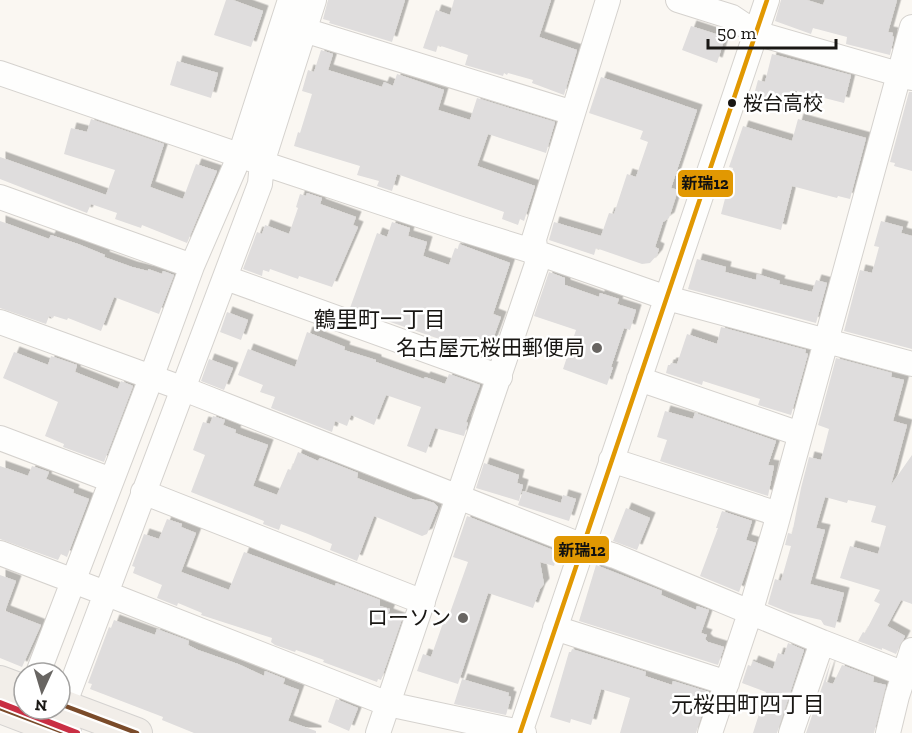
<svg xmlns="http://www.w3.org/2000/svg" width="912" height="733" viewBox="0 0 912 733" font-family="'Zilla Slab','Noto Sans JP',serif">
  <defs>
    <filter id="shadow"><feDropShadow dx="5.5" dy="-5.5" stdDeviation="0" flood-color="#0004"/></filter>
  </defs>
  <rect width="100%" height="100%" fill="#faf7f2"/>
  <path fill="#dfdddd" filter="url(#shadow)" d="M226,0H233L263,11L251,47L214,35Z
    M328,0H405L392,42L329,23L330,21L323,19Z
    M454,0H551L539,37L577,50L564,95L532,83L533,80L508,73L507,75L504,73L503,76L465,65L468,55L438,45L436,52L423,48L436,10L450,15Z
    M781,0H807L823,5L825,0H897L888,32L893,33L892,36L894,37L890,55L846,44L847,37L813,28L811,34L775,21Z
    M691,26L725,37L717,63L682,50Z
    M321,50L333,54L328,70L382,87L384,82L393,86L397,74L444,90L438,110L470,120L477,98L555,122L546,153L488,134L477,166L535,186L524,221L520,219L518,225L502,219L504,212L397,174L392,191L377,186L379,181L357,175L360,166L294,146L298,132L300,133L312,94L302,91L308,70L314,72Z
    M772,54L851,75L844,103L793,90L788,112L752,102L758,80L765,82Z
    M177,61L218,73L211,98L170,85Z
    M601,77L697,110L671,188L678,190L669,218L663,222L655,247L659,249L657,255L650,263L642,264L596,248L594,255L549,240L554,222L601,236L609,213L614,214L627,174L636,177L648,142L640,139L643,131L589,113Z
    M909,92H912V171L894,166L895,163L890,162Z
    M91,119L164,144L150,187L183,199L196,164L217,171L187,243L142,225L141,228L115,219L117,213L91,204L87,213L0,179V157L106,195L115,170L64,154L71,128L87,132Z
    M798,119L866,138L850,199L838,196L837,198L792,186L781,230L721,214L733,168L729,167L743,126L792,141Z
    M307,193L322,198L320,204L356,217L353,225L358,227L332,287L299,276L298,279L270,269L269,272L263,270L262,276L243,269L257,232L262,234L265,225L289,234L298,208L296,207L300,194L306,196Z
    M0,221L49,239L51,235L78,244L105,255L104,257L132,267L148,271V269L162,274L163,271L174,275L159,314L114,297L101,331L68,318L67,320L54,316L53,318L49,316L46,324L0,308Z
    M881,221L903,227L901,233L912,236V349L844,331L860,270L872,273L879,247L874,246Z
    M392,222L410,228L408,236L427,242L423,256L449,265L455,248L458,249L459,244L510,263L493,314L501,317L489,350L450,335L448,342L350,308L377,233L387,237Z
    M697,259L726,267L725,272L756,280L757,274L780,281L779,284L812,292L816,280L827,283L816,323L688,289Z
    M549,272L565,278V285L599,297L600,293L619,299L617,304L636,310L630,330L624,328L611,367H613L607,385L563,369L576,330L534,316Z
    M227,312L248,320L241,340L220,332Z
    M721,327L806,350L805,353L808,354L791,415L758,405L760,399L703,381L702,385L666,373L668,365H670L671,363L677,364L687,334L717,344Z
    M307,332L345,347L344,350L376,360V362L424,379L425,377L445,384L449,374L480,385L466,422L468,423L464,436L435,428L426,453L407,446L421,407L386,395L374,425L351,415L347,426L335,421L332,432L271,408L275,397L260,392L263,385L238,375L248,349L295,367Z
    M14,352L48,365L51,356L77,365L75,372L118,389L121,381L133,386L104,462L63,447L64,444L45,436L58,402L3,378Z
    M836,358L892,373L891,377L904,380L893,421L907,425L891,485L912,455V604L901,600L887,626L905,636L896,654L882,648V650L858,641L863,632L865,633L880,604L874,601L880,590L840,578L850,546L878,554L886,526L871,522L876,506L848,500L847,503L825,497L816,528L825,530L810,584L844,593L835,628L824,625L821,620L790,613L768,604L775,579L781,581L791,546L785,545L788,533L792,534L801,488L809,457L821,460L829,429L818,425Z
    M209,359L233,368L224,390L201,381Z
    M665,411L693,419L695,413L776,441L768,465L774,466L768,496L660,461L667,440L657,437Z
    M213,416L225,420L223,425L236,430L235,433L268,445L253,486L277,495L288,469L291,470L298,452L318,461L320,458L358,473L357,478L415,500L421,499L434,503L438,507L427,534L422,536L374,516L357,561L330,550L332,544L308,534L281,524L279,530L263,524L264,521L191,492L205,455L193,450L203,422L210,424Z
    M484,463L519,475L517,483L523,485L519,501L476,488Z
    M0,466L28,476L32,466L49,472L46,479L74,490L73,493L89,499L67,557L61,554L58,560L0,539Z
    M523,491L561,503L563,495L576,499L569,521L518,505Z
    M626,508L650,518L637,550L613,541Z
    M722,511L752,521L746,540L756,543L739,592L700,576L718,528H716Z
    M467,516L558,552L554,566L540,562L544,584L540,589L533,608L488,593L458,684L417,671L423,654L431,657L443,623L446,624L468,562L453,557Z
    M167,519L182,524L181,527L196,533L181,572L229,590L244,552L335,586L336,583L380,600V606L390,609L388,614L402,619L381,680L378,679L377,682L323,662L324,660L296,650L295,652L275,645L271,642L272,638L201,615L202,613L178,603L177,606L157,598L162,585L133,573L135,567L132,566L144,534L159,539Z
    M596,565L662,591L661,595L696,610L697,606L709,610L701,633L707,635L705,639L708,642L724,647L718,665L579,621Z
    M0,575L16,581L5,611L41,625L22,667L0,658Z
    M114,620L155,635L157,629L189,641L188,645L198,650L238,664L264,676L265,671L285,679L283,684L299,690L288,721L316,731V733H194L162,720L163,717L90,689L92,684L88,683L109,627L111,628Z
    M788,643L804,650L777,733H753L766,692L742,683L748,665L751,666L753,661L773,669L778,653L784,655Z
    M572,649L646,672L645,676L672,685L673,681L709,692L696,733H620L630,698L601,689L591,725L571,719L570,723L550,717L569,652H571Z
    M831,661L826,682L833,684L842,665L874,677L873,682L886,685L874,733H806Z
    M462,679L509,693L508,696L511,697L506,715L454,704Z
    M336,699L358,708L349,731L328,722Z"/>
  <g fill="none" stroke-linecap="round" stroke-linejoin="round">
    <defs>
      <path id="minor" d="M678,0L732,17L756,33L912,78
        M304,30L573,113
        M0,73L262,163L455,227L535,252L667,298L912,364
        M0,197L192,266
        M226,278L500,377
        M0,322L184,389L583,546L615,556L822,642L912,677
        M639,379L800,434
        M0,438L111,480
        M611,460L778,514
        M143,492L423,602
        M0,553L105,593L388,704L524,733
        M555,628L727,683
        M38,673L151,378L192,266L240,155L290,0
        M58,721L260,184L262,163L314,0
        M378,733L537,264L534,239L608,0
        M520,733L767,0
        M710,733L750,613L775,528L912,27
        M791,733L822,642
        M888,733L897,696L912,650"/>
      <path id="major" d="M0,681L24,690
        M60,704L137,733
        M0,708L66,733"/>
    </defs>
    <use href="#minor" stroke="#d5d2ce" stroke-width="26"/>
    <use href="#major" stroke="#d4d2d0" stroke-width="32"/>
    <use href="#minor" stroke="#fefefd" stroke-width="24"/>
    <use href="#major" stroke="#f2eee9" stroke-width="30"/>
    <defs>
      <path id="bus-1" d="M520,733L767,0"/>
      <path id="bus-2" d="M60,704L137,733
        M0,708L66,733"/>
    </defs>
    <use href="#bus-1" stroke="#fff" stroke-width="9"/>
    <use href="#bus-2" stroke="#fff" stroke-width="9"/>
    <use href="#bus-1" stroke="#e19802" stroke-width="4.5"/>
    <use href="#bus-2" stroke="#7a4b2a" stroke-width="4.5"/>
    <defs>
      <path id="metro-1" d="M0,703L77,733"/>
    </defs>
    <use href="#metro-1" stroke="#fff" stroke-width="10"/>
    <use href="#metro-1" stroke="#c92f44" stroke-width="6"/>
  </g>
  <circle fill="#191714" stroke="#fff" stroke-width="2" cx="732" cy="103" r="5"/>
  <g fill="#686562" stroke="#fff" stroke-width="2">
    <circle cx="597" cy="348" r="6"/>
    <circle cx="463" cy="618" r="6"/>
  </g>
  <g text-anchor="middle" stroke-width="5" stroke-linejoin="round" paint-order="stroke">
    <g font-size="20" fill="#191714" stroke="#fff" text-anchor="start">
      <text x="743" y="110">桜台高校</text>
    </g>
    <g font-size="21" fill="#191714" stroke="#fff" text-anchor="end">
      <text x="585" y="355">名古屋元桜田郵便局</text>
      <text x="451" y="625">ローソン</text>
    </g>
    <g font-size="22" fill="#191714" stroke="#fff">
      <text x="380" y="327">鶴里町一丁目</text>
      <text x="748" y="712">元桜田町四丁目</text>
    </g>
  </g>
  <g stroke="#fff" stroke-width="2">
    <rect x="677" y="169" width="57" height="29" rx="6" fill="#e19802"/>
    <rect x="553" y="535" width="57" height="29" rx="6" fill="#e19802"/>
  </g>
  <g font-size="16" text-anchor="middle" font-weight="bold" fill="#111">
    <text x="705" y="189">新瑞12</text>
    <text x="582" y="556">新瑞12</text>
  </g>
  <g transform="translate(42 691) rotate(184)"><circle r="28" fill="#ffffff" stroke="#a3a2a1" stroke-width="1.5"/>
  <path d="M0-4.5L10 22L0 15L-10 22Z" fill="#686562"/>
  <text y="-9" font-size="16" font-weight="bold" text-anchor="middle" fill="#191714">N</text>
  </g>
  <path d="M708 39v9h128v-9" fill="none" stroke="#191714" stroke-width="3"/>
  <text x="717" y="39" font-size="18" fill="#191714" stroke="#ffffff" stroke-width="4.5" paint-order="stroke">50 m</text>
</svg>
